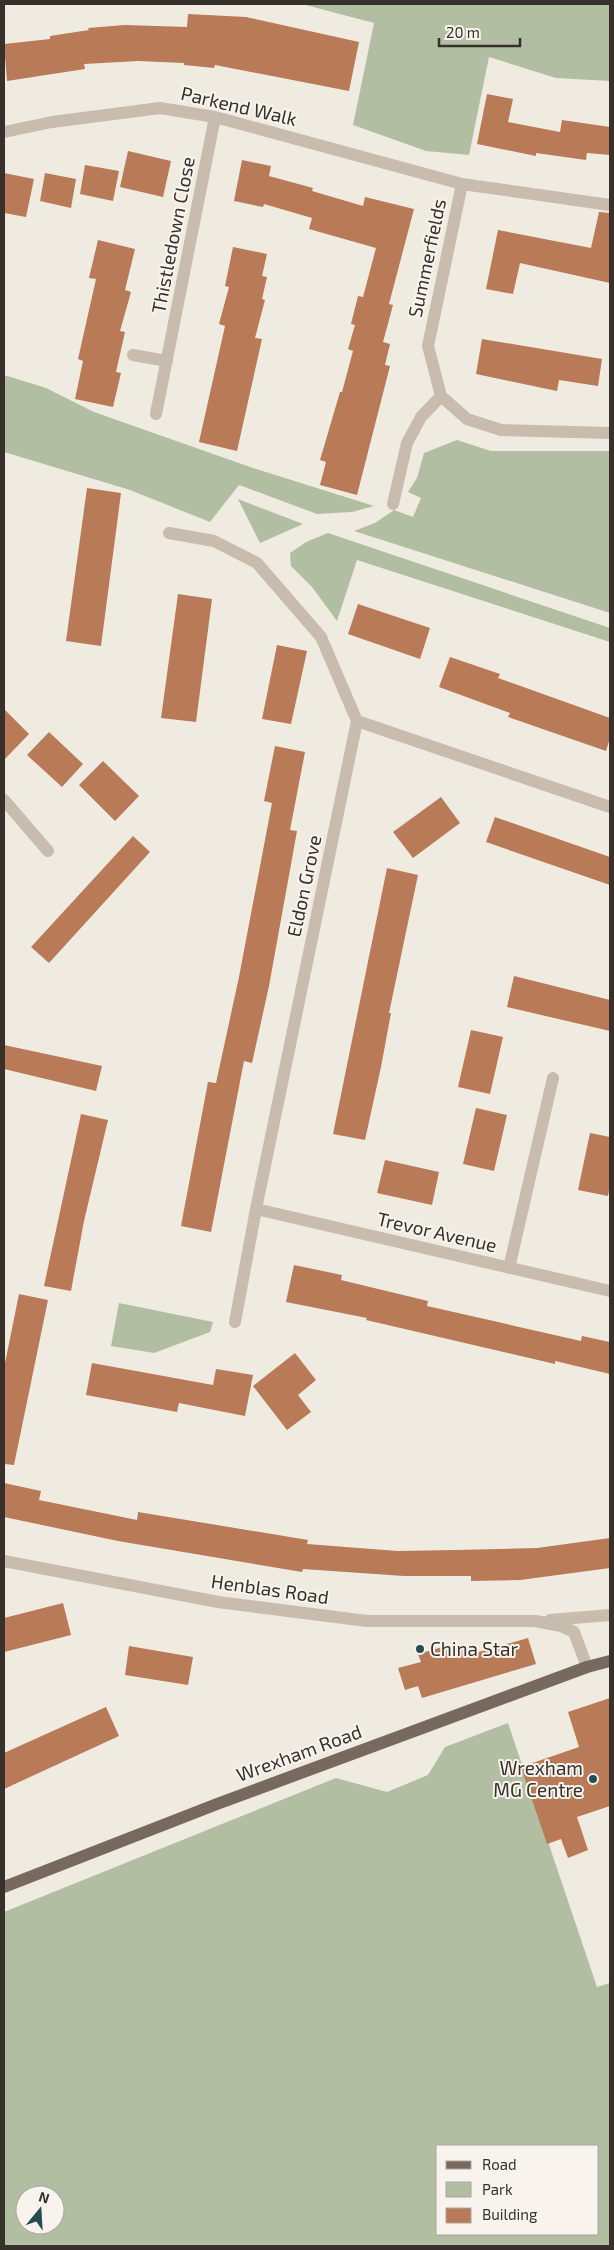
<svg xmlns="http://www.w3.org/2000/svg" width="614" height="2250" viewBox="0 0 614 2250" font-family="'Exo 2',sans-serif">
  <rect width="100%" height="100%" fill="#f0ebe0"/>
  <path fill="#b1bea2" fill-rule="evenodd" d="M302,4H610V81L556,78L489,57L469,155L426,151L353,125L374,23Z
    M4,375L46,388L94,412L253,468L374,506L352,512L317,514L239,485L210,522L130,490L4,452Z
    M457,440L491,451H610V613L354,531L375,523L394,510L413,517L421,498L408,492L417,478L424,453Z
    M238,499L303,524L260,543Z
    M328,533L610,628V642L357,560L337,621L312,587L291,566L290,553L306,542Z
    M119,1303L213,1322L210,1332L154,1353L111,1346Z
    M508,1723L597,1987L610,1983V2246H4V1912L336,1778L387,1792L428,1775L445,1747ZM438,2146H598V2234H438ZM25,2195H55V2225H25Z"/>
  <path fill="#b87a57" d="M188,14L246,17L359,42L349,91L215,65L214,68L184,65V63L138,61L84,64L85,69L7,81L4,44L50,39V36L89,30L88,28L125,25L187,27Z
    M487,94L513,99L508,122L560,132L562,120L610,127V155L587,153L586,160L536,153V156L477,144Z
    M128,151L171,161L163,197L120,187Z
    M242,160L271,166L269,176L313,188L312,191L363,206L365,197L414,209L389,304L393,305L383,342L390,344L385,365L390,366L357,495L320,485L326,462L320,460L340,392H342L353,351L348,349L355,325L351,324L358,296L363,297L376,248L309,229L312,218L264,204L263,207L234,201Z
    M85,165L119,171L113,201L80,194Z
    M4,173L34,179L26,217L4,213Z
    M45,173L76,179L71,208L40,201Z
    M599,212L610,213V283L520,263L513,294L486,289L498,230L591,248Z
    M98,240L135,249L125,290L131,292L120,331L125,332L116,372L121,373L113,407L75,399L83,361L78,359L96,279L89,278Z
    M233,247L267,254L262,276L267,277L262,299L265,300L255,338L262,339L237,451L199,442L225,326L219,324L229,287L225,286Z
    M482,339L602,359L598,386L559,380L557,391L476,374Z
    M87,488L121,493L101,646L66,641Z
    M178,594L212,599L196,722L161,718Z
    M358,604L430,628L420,659L348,634Z
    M277,645L307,651L291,724L262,719Z
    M450,657L500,674L498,678L610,718V738L606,751L508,717L510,713L439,687Z
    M4,709L29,734L4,760Z
    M49,732L83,764L62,787L27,755Z
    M275,746L305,752L290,830L297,831L269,986L252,1063L244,1061L211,1232L181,1226L208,1082L216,1083L239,977L272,803L264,801Z
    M103,761L139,796L115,821L79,785Z
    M441,797L460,823L413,858L393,832Z
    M495,817L610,857V885L486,842Z
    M133,836L150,852L49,963L31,947Z
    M387,868L418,875L389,1013H391L381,1067L365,1140L333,1134Z
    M514,976L610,1000V1031L507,1007Z
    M471,1030L503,1037L490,1094L458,1087Z
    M4,1045L102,1066L96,1091L4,1069Z
    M476,1108L507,1115L494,1171L463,1164Z
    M81,1114L108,1120L84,1221L71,1291L44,1286Z
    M590,1133L610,1137V1185L608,1196L578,1190Z
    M385,1160L439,1172L432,1205L377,1193Z
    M294,1265L342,1275L341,1280L428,1301L427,1306L581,1341L582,1336L610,1342V1374L555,1361V1364L366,1320L367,1318L286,1302Z
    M19,1294L48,1300L14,1465L4,1464V1368Z
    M295,1353L316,1380L298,1395L311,1412L287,1430L253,1386Z
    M92,1363L213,1385L216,1369L253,1375L245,1416L179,1403L177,1412L86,1395Z
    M4,1483L41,1491L39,1500L137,1520L138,1512L308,1540L307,1544L398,1551L456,1550L537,1548L610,1538V1568L520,1580L471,1581V1576H404L303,1569L302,1572L118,1541L4,1517Z
    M63,1603L71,1635L4,1652V1618Z
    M528,1638L536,1664L422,1698L418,1686L405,1690L398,1668L421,1662L418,1654L446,1646L448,1651L472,1644L475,1653Z
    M129,1646L193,1657L188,1685L125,1675Z
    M610,1698V1806L577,1817L588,1850L568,1858L561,1839L547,1844L521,1767L579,1747L568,1712Z
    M106,1707L119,1736L4,1789V1753Z"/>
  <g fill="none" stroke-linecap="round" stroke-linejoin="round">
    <path stroke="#c7bcad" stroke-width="12" d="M4,132L52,122L160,108L215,117L462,184L610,205
      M462,184L428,346L441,396L467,419L501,430L610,433
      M133,355L167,361
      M156,414L215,117
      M393,504L407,443L421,417L441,396
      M169,533L214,541L257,563L321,637L357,721
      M4,800L48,851
      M256,1209L610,1291
      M509,1268L553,1078
      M235,1322L256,1209L357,721L610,807
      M4,1561L218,1602L367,1621H535L561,1626L574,1632L587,1667
      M550,1620L610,1615"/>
    <path stroke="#77695e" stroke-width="12" d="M4,1887L217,1804L587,1667L610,1661"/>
  </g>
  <g fill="#254b54" stroke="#f8f4ed" stroke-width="2">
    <circle cx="420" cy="1649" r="5"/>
    <circle cx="593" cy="1779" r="5"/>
  </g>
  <g text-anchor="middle" stroke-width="4" stroke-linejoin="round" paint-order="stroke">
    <g font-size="19" fill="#37302b" stroke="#f8f4ed">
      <text transform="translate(239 106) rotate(13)" y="7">Parkend Walk</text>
      <text transform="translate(173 235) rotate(-79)" y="7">Thistledown Close</text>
      <text transform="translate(427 258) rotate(-78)" y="7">Summerfields</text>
      <text transform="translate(304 886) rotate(-78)" y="7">Eldon Grove</text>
      <text transform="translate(437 1232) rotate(13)" y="7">Trevor Avenue</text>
      <text transform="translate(270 1589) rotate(8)" y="7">Henblas Road</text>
      <text transform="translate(299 1753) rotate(-20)" y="7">Wrexham Road</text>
    </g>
    <g font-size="19" fill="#37302b" stroke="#f8f4ed" text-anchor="start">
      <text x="430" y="1656">China Star</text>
      <text x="583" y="1775" text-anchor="end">Wrexham<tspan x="583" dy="22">MG Centre</tspan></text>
    </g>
  </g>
  <rect width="614" height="2250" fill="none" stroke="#37302b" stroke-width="10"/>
  <rect x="436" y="2145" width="162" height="90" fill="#f8f4ed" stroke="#aba69f"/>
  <rect x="446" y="2161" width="25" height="8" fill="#77695e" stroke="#aba69f"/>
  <text x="482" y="2170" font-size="15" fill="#37302b">Road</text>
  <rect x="446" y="2182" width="25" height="15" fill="#b1bea2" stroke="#aba69f"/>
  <text x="482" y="2195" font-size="15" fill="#37302b">Park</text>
  <rect x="446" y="2208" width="25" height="15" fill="#b87a57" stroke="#aba69f"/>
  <text x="482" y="2220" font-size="15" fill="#37302b">Building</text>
  <g transform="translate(40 2210) rotate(18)"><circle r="24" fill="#f8f4ed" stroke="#aba69f"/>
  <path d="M0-4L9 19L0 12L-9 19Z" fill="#254b54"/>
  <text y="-8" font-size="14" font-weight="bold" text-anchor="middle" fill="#37302b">N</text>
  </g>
  <path d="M439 38v8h81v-8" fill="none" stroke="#37302b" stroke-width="2.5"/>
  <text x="446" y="38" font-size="15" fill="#37302b" stroke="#f8f4ed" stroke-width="4" paint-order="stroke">20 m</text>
</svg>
